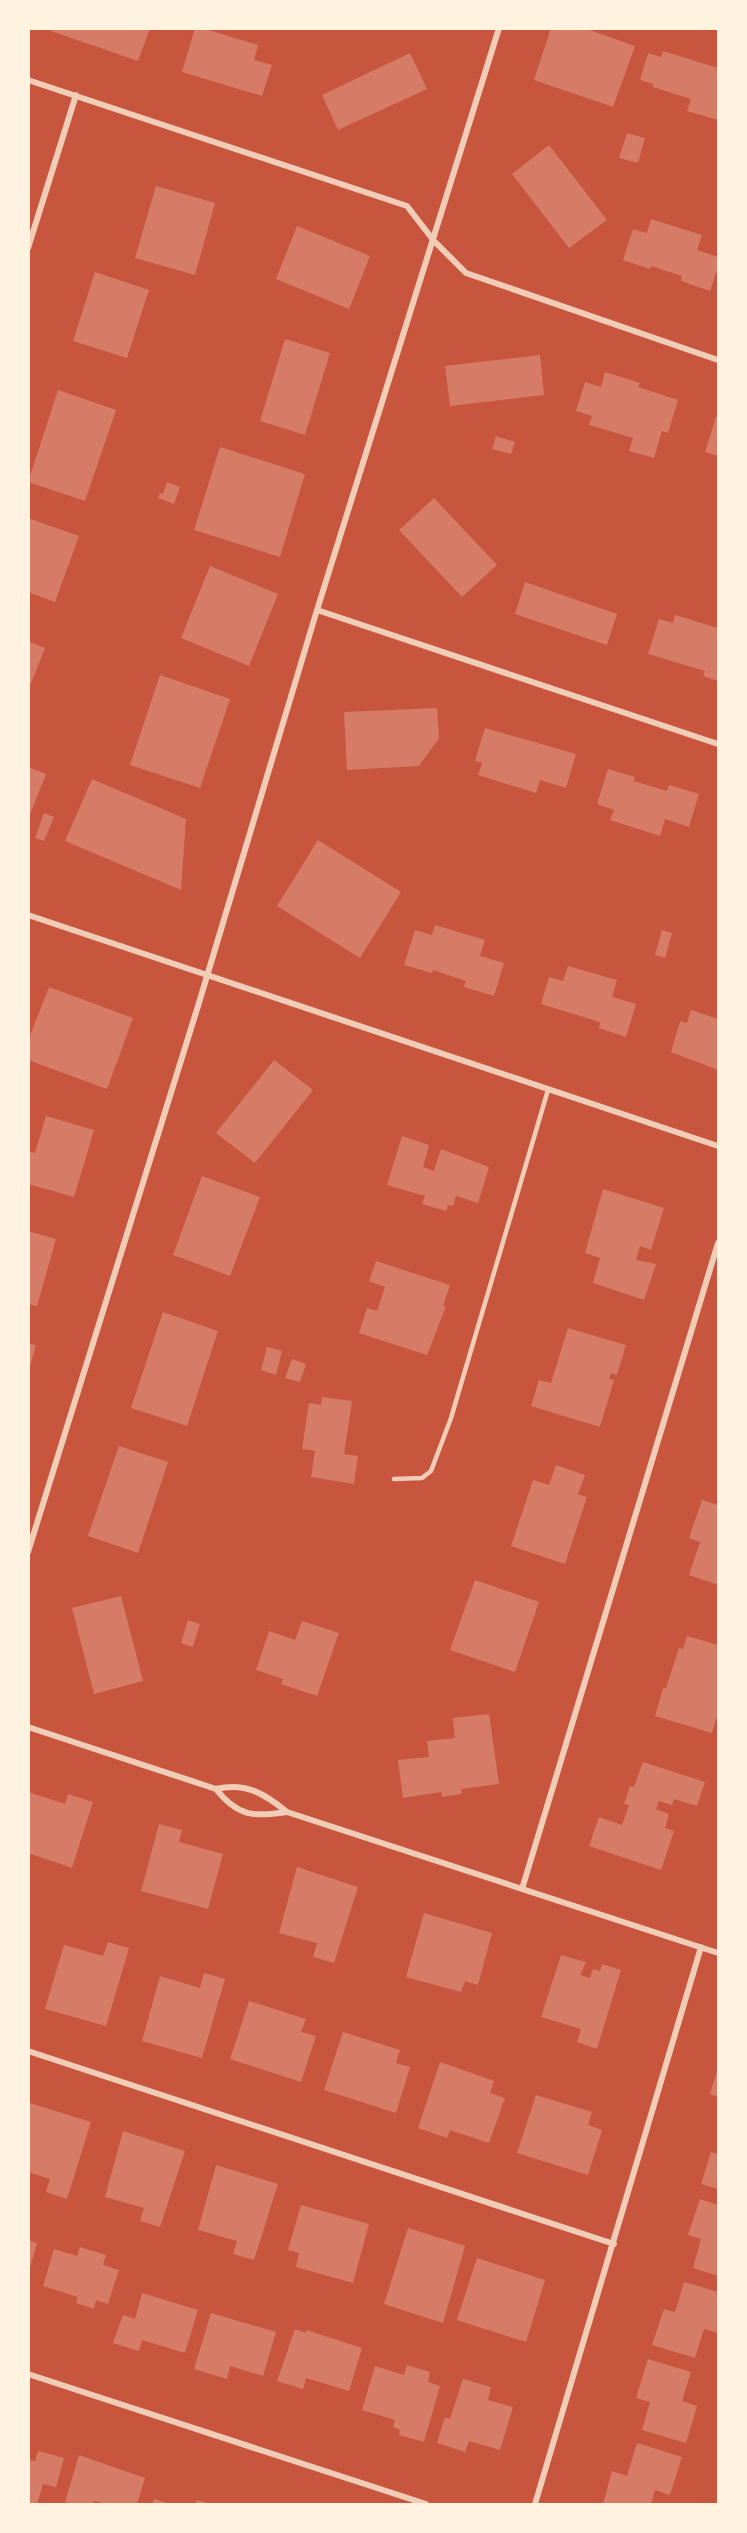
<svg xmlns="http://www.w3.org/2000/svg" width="747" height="2533" viewBox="0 0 747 2533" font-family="Merriweather,serif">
  <rect width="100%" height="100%" fill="#c8553d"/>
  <path fill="#d67c66" d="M52,28H150L138,61L51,31Z
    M195,28H202L258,45L254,60L272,65L262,96L182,72Z
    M551,28H584L635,46L613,107L534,80Z
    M663,51L718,68V120L687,111L691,99L653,87V84L640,80L648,53L661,57Z
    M410,53L427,89L338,130L322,95Z
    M627,133L645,138L638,163L619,158Z
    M549,145L607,220L569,248L512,174Z
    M156,186L215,203L195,275L135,258Z
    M651,219L702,235L697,250L718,257V267L710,291L681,281L682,276L651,266L650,269L623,260L633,229L647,233Z
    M297,226L370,256L349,309L276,279Z
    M95,272L149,290L127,358L73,341Z
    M285,339L330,353L305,435L260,421Z
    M540,355L544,395L450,406L445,366Z
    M605,372L640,383L638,387L678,400L668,433L662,431L654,458L629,451L633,438L589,425L592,416L576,411L585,382L601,387Z
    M58,390L116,410L85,501L28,482Z
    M716,417H718V456L705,452Z
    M496,436L515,442L511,454L492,449Z
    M220,447L305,474L280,557L194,530Z
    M167,482L180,487L174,504L158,498L160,493L163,494Z
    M434,498L497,565L462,597L399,530Z
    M28,518L79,536L55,602L28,592Z
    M210,566L278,594L249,666L181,638Z
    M525,582L617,614L607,645L515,614Z
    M675,615L718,628V681L703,676L705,671L648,654L659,619L673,623Z
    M28,641L45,648L29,688H28Z
    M160,675L230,699L200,788L130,765Z
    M437,708L439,738L419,766L347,770L344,712Z
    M485,728L576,754L566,788L540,780L536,793L478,775L482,763L475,761Z
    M28,767L46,774L29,817H28Z
    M608,769L635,777L634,781L667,791L669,785L699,794L689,827L665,819L660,836L610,820L614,810L597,804Z
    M92,779L186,819L181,890L65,841Z
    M44,813L54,817L44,841L35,838Z
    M318,840L401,892L360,958L277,906Z
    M435,925L485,940L480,956L504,963L494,996L464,987L466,981L433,970L432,973L404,965L415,930L432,935Z
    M662,930L672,933L665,958L655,955Z
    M568,966L617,980L612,997L636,1004L626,1037L599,1028L600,1022L541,1004L549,977L563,981Z
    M49,987L133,1018L107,1089L28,1060V1041Z
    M691,1010L718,1019V1070L671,1052L680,1021L687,1023Z
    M274,1060L313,1090L255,1163L216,1133Z
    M46,1116L94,1130L74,1197L28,1184V1151L35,1153Z
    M402,1136L429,1145L423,1167L434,1171L441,1149L489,1167L478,1203L456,1196L453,1206L448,1205L446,1211L422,1204L425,1196L387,1185Z
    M202,1176L260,1197L230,1276L173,1255Z
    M603,1189L664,1208L651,1250L640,1246L636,1260L656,1264L644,1300L593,1283L600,1258L585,1253Z
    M28,1231L56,1239L37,1306L28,1304Z
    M376,1261L450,1285L443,1306H446L427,1355L359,1333L367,1308L377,1311L385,1287L369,1281Z
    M163,1312L218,1331L187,1426L131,1408Z
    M568,1328L626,1345L617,1375L611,1373L609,1379L614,1380L600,1427L531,1406L539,1380L551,1383Z
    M28,1343L36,1345L29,1370H28Z
    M267,1347L282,1351L276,1375L261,1370Z
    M292,1359L306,1364L300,1382L285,1378Z
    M322,1397L352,1401L344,1454L358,1456L354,1484L311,1477L315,1451L302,1449L309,1403L321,1405Z
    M119,1446L168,1462L138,1553L88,1536Z
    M556,1465L585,1475L578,1494L587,1497L565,1564L511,1546L533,1480L549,1485Z
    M702,1500L718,1505V1585L689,1575L700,1542L689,1538Z
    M475,1580L539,1602L515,1672L450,1650Z
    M121,1596L143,1681L94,1694L72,1608Z
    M188,1620L200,1624L193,1647L181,1643Z
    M302,1621L339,1633L317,1696L281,1684L283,1679L256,1670L269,1631L295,1640Z
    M687,1636L718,1645V1713L712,1733L655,1716L663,1688H666L679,1648L683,1649Z
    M489,1714L499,1784L461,1789L462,1794L442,1797L441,1792L403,1798L398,1760L429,1757L427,1741L455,1738L453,1718Z
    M643,1762L705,1782L697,1806L674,1799L672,1805L659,1801L656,1809L669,1814L665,1828L674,1831L661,1870L589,1846L599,1817L622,1825L629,1805L624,1804L630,1786L634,1787Z
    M28,1792L65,1804L68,1794L93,1802L72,1868L28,1853Z
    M159,1824L182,1830L179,1842L223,1854L208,1909L141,1891Z
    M297,1867L358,1887L334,1963L313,1957L317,1943L279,1933Z
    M424,1913L492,1933L478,1985L465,1981L461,1992L406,1977Z
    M108,1942L129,1948L106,2026L45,2009L64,1945L103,1956Z
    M561,1955L586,1962L580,1975L590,1978L593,1969L600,1971L602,1964L621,1970L597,2049L577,2042L581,2029L541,2017Z
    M204,1973L225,1979L202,2058L142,2041L160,1976L200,1988Z
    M249,2001L306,2019L301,2032L316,2036L301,2082L230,2059Z
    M343,2032L400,2050L396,2063L410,2067L396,2113L324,2090Z
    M440,2062L494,2081L490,2093L505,2098L489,2143L450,2130L447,2138L418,2128Z
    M718,2068V2097L710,2094Z
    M536,2095L592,2112L588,2125L602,2130L588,2175L517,2153Z
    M30,2103L91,2122L67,2199L46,2192L50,2179L28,2172Z
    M123,2131L185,2151L160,2227L140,2221L144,2208L105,2197Z
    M711,2152L718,2154V2189L701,2184Z
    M216,2165L278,2184L254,2260L233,2254L237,2241L198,2230Z
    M700,2199L718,2205V2276L693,2268L701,2239L688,2235Z
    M301,2205L369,2224L353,2283L296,2267L299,2253L288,2250Z
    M408,2228L465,2246L443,2323L384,2304Z
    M28,2240L37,2243L29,2271H28Z
    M80,2247L106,2255L103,2265L119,2270L108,2304L96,2300L94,2309L76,2303L78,2297L43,2286L54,2249L77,2256Z
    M477,2258L545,2280L526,2342L457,2320Z
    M684,2282L718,2292V2333L704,2329L695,2358L652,2345L664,2309L675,2312Z
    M142,2293L198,2310L185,2353L142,2340L139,2351L113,2343L123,2315L135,2319Z
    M211,2313L276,2332L263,2376L230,2366L227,2379L194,2369Z
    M295,2329L306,2333V2330L362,2348L349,2391L306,2378L303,2389L277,2381Z
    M648,2359L691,2372L682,2401L697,2406L686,2443L642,2430L650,2402L636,2398Z
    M407,2365L430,2372L428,2382L440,2386L424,2442L399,2435L400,2430L393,2427L395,2420L362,2410L375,2366L404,2375Z
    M463,2379L491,2387L488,2400L513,2407L500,2450L469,2441L465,2452L437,2443L445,2417L450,2419Z
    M637,2443L682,2457L670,2495L655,2490L651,2504H603L612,2471L627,2476Z
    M38,2451L64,2458L56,2487L43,2484L37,2504H28V2459L35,2461Z
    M79,2455L145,2478L137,2504H107L94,2501L93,2504H75L65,2502Z
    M154,2499L170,2504H152Z
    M197,2500L211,2504H196Z"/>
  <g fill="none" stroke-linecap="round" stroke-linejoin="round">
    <path stroke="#f1ccb7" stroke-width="4.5" d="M394,1479L422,1478L431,1471L451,1418L548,1090"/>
    <path stroke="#f1ccb7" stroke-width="6" d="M28,80L407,206L434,241L466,273L718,360
      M28,248L76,95
      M317,610L718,744
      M28,915L718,1146
      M28,1552L198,1006L317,610L499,28
      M28,1727L216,1789C246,1782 265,1794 287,1812L718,1953
      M216,1789C238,1817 254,1817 287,1812
      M522,1889L718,1243
      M28,2051L614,2244
      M28,2374L426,2504
      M535,2504L701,1947"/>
  </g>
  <rect width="747" height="2533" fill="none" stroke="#fff3e0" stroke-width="60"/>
</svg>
